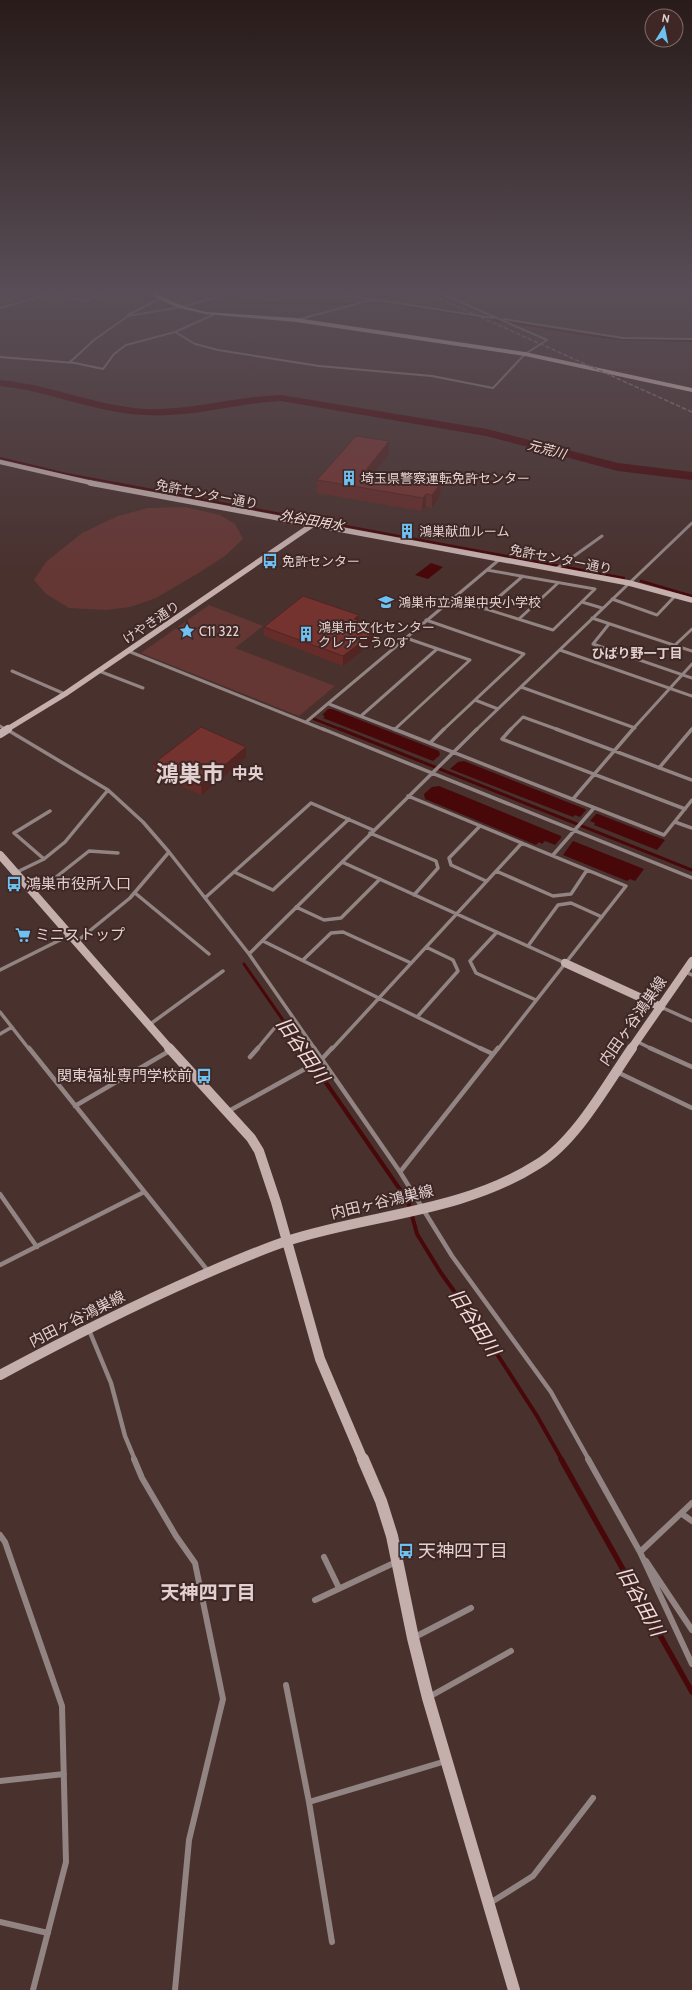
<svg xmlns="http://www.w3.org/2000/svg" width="692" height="1990" viewBox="0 0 692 1990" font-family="Cabin,'Noto Sans JP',sans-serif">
  <rect width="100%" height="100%" fill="#49312e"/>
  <path fill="#653734" d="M185,507L220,515L235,524L243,539L225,556L197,574L156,598L130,607L106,610L69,608L46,594L34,580L46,562L82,533L118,516L148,508Z
    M209,605L263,626L235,648L335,686L299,716L141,653Z"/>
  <path fill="#48080a" d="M431,563L443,567L428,579L415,575Z
    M328,709H332L439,751L440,755L433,761L323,718L325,716L322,715Z
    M464,761L585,809L586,810L580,817L575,815L573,817L450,769L458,762Z
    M439,786L561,836V838L555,845L545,841L542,844L539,842L536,845L425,799L424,794L432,787Z
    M596,814H598L665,840L657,850L594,825L595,823L590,821Z
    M573,841L644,869L635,881L630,879L627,881L563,855Z"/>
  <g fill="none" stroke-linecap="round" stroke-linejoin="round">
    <path stroke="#48080a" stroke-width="2" d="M202,293L234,300L280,304H392L595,336L622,339L692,341
      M214,295L225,293
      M0,458L67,474L120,484"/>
    <path stroke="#48080a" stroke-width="2.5" d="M114,483L624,578
      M641,581L692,596
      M314,719L342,730"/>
    <path stroke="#48080a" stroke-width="3" d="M340,729L692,870
      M244,964L303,1049"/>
    <path stroke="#48080a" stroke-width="4" d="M302,1048L408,1201L417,1234L441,1273L477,1323L537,1416L562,1460"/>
    <path stroke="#48080a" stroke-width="5.5" d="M561,1459L692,1692"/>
    <path fill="#48080a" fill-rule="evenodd" d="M0,380C49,384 96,406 145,409C191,411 236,396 281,395L487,429L618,463L692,472V480L618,471L486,436L281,401C236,403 191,418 145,415C96,413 49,391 0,386Z"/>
    <path stroke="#928483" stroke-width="2" d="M56,293L83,301L106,293
      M332,293L493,318
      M0,308L53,293
      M128,315L161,298
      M504,319L623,338L692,339
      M296,320L371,300
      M175,332L195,344L218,350L319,366L432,376L493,388L525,354L547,340L440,293
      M0,357L75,363L103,369L114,354L126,345L175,332L215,314
      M69,363L94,340L128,316L181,307L231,293"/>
    <path stroke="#928483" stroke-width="3" d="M556,569L602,536
      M451,598L553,630L595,589L487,570
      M612,599L657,615L676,595
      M582,602L602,608
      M485,609L523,576
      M592,618L692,651
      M519,619L558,583
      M426,620L524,654L443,730
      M609,624L593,644L692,678
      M675,645L692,629
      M560,650L692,696
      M128,651L325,730
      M12,671L65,694
      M99,671L143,688
      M521,687L635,728
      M475,700L498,709
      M329,704L396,730
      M361,716L437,649
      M306,722L500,559
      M0,726L7,730
      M395,729L470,660L406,638
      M476,730L692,523
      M510,730L523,717L559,730
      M632,730L692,664
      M691,730L692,729"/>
    <path stroke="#928483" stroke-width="3.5" d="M6,729L108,790L143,822L169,852L249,954L315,1049
      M323,729L692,878
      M394,729L664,835L692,800
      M511,729L502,739L685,809
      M556,729L692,780
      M430,743L444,729
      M659,768L692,729
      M408,796L626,886L498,1049
      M573,799L633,729
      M675,822L692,828
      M480,826L449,858L451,865L486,881
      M370,833L436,861L438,868L414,895
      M553,855L594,808
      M44,859L14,833L50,811
      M342,862L565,963
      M496,871L553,896L571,894L587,870
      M234,872L273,890L349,819
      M15,873L44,859L65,842L108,790
      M33,893L41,889L89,851L118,853
      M135,893L209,954
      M206,897L311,803L373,830
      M296,907L324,920L341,918L380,879
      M497,932L470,961L476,973L536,1000
      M263,941L482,1049
      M76,942L130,898L169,852
      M528,946L558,905L571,903L602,917
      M249,954L477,729
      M303,960L331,933L343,932L411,963
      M0,970L70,935
      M685,972L692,975
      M661,1007L692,1021
      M0,1012L29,1049
      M418,1016L458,971L453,960L426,947
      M149,1025L223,971
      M0,1034L12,1027
      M636,1041L652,1049
      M257,1049L277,1025L292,1019
      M332,1049L522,843"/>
    <path stroke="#928483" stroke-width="4.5" d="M29,1048L208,1271
      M314,1048L400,1172L452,1256L551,1392L589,1460
      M480,1048L493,1054
      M650,1048L692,1067
      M250,1057L258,1048
      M617,1072L692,1108
      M75,1106L171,1050
      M227,1112L321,1060L332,1048
      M400,1172L498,1048
      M0,1194L37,1247
      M0,1265L144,1192
      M89,1330L111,1383L125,1436L135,1460"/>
    <path stroke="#928483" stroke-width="6" d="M134,1459L142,1478L176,1536L195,1563L223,1699L189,1840L175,1990
      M588,1459L640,1552L692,1664
      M682,1514L692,1521
      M0,1535L5,1542L62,1706L66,1862L33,1990
      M640,1552L692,1503
      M324,1557L339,1588
      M646,1561L692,1630
      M315,1600L396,1562
      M415,1637L471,1608
      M286,1685L309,1802
      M429,1697L511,1651
      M0,1781L64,1774
      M490,1903L533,1876L593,1798
      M0,1922L48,1933
      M332,1942L309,1802L446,1761"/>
    <path stroke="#c4afad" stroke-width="4.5" d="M0,462L96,484"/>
    <path stroke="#c4afad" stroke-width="5.5" d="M90,483L629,583L692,600
      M6,730L65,694L312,525"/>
    <path stroke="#c4afad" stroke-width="8" d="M0,734L8,729
      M0,855L170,1049
      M565,963L661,1007
      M631,1049L692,961"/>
    <path stroke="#c4afad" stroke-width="10" d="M169,1048L251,1138L259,1151L276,1202L320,1359L363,1460
      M0,1375C65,1340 130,1307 198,1277C228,1264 259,1250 290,1240C372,1214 463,1212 538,1164C576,1141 607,1084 632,1048"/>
    <path stroke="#c4afad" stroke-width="12" d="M363,1459L381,1501L392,1536L413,1638L428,1698L514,1990"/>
    <path fill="#ecd0cd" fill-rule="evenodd" d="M152,293H156L160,296L183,306L206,312L296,318L525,352L692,388V392L525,356L296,322L206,314L179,308L156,298Z"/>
    <path stroke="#8f7a78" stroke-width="1.5" stroke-dasharray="4.5 2" stroke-linecap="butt" d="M427,293L692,412"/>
  </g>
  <path fill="#652c29" d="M389,454L374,472L441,483L440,496L432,508L426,506L422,511L317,493V480Z
    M359,621L380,628L379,637L343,666L264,636V627Z
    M246,757L202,795L154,774L153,764Z"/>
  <path fill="#522422" d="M389,441V454L365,483L366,470Z
    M441,483L440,496L432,508V495Z
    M426,494V506L422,511L423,498Z
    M359,615V624L354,619Z
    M380,628L379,637L343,666V656Z
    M246,747V757L202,795L201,785Z"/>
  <path fill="#753330" stroke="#522422" d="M356,436L389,441L366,470L441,483L432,495L426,494L423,498L317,480Z
    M303,596L359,615L354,619L380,628L343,656L264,627Z
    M201,727L246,747L201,785L153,764Z"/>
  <linearGradient id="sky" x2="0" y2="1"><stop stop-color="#281b19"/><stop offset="0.51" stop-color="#594e57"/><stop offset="1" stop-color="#594e57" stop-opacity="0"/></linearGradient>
  <rect width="692" height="571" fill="url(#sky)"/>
  <defs>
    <symbol id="building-bare" viewBox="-9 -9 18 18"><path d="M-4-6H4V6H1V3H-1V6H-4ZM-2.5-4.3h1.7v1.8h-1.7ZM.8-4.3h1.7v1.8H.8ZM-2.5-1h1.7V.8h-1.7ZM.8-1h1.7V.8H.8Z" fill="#6dc2f3" stroke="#3e2724" stroke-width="2.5" paint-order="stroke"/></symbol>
    <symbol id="bus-bare" viewBox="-9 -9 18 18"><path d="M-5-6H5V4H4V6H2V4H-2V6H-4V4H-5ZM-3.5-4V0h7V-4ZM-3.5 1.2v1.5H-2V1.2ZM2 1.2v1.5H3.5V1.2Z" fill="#6dc2f3" stroke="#3e2724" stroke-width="2.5" paint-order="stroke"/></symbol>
    <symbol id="school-bare" viewBox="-9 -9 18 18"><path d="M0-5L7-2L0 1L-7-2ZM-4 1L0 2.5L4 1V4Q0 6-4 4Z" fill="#6dc2f3" stroke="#3e2724" stroke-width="2.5" paint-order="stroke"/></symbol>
    <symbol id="sight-bare" viewBox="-9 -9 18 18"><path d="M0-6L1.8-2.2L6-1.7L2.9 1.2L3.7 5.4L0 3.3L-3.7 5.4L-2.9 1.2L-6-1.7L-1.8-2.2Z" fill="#6dc2f3" stroke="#3e2724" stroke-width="2.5" paint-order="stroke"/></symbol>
    <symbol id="supermarket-bare" viewBox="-9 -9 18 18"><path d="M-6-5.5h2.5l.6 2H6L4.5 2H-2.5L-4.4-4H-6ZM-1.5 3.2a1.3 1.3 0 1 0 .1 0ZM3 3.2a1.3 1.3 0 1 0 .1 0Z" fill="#6dc2f3" stroke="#3e2724" stroke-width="2.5" paint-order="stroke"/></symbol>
  </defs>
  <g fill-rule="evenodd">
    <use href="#building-bare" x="338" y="467" width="22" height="22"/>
    <use href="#building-bare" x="396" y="520" width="22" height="22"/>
    <use href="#bus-bare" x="259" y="550" width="22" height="22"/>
    <use href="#school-bare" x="375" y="591" width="22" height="22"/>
    <use href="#sight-bare" x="176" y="620" width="22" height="22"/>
    <use href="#building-bare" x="295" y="623" width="22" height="22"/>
    <use href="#bus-bare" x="3" y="873" width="22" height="22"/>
    <use href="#supermarket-bare" x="12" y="924" width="22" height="22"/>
    <use href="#bus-bare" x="193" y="1065" width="22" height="22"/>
    <use href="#bus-bare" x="395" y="1540" width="22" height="22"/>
  </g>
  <g text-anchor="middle" stroke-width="4" stroke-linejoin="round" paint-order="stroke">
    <g font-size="13" font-style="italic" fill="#f3ddda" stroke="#3e2724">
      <text transform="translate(547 449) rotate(15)" y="5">元荒川</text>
      <text transform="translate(312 520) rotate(10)" y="5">外谷田用水</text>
    </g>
    <g font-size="13" fill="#e2d1d0" stroke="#3e2724" text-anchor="start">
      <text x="361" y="483">埼玉県警察運転免許センター</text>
      <text x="419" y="536">鴻巣献血ルーム</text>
      <text x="282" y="566">免許センター</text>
      <text x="398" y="607">鴻巣市立鴻巣中央小学校</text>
      <text x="318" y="632">鴻巣市文化センター<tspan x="318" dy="15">クレアこうのす</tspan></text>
      <text x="199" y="636">C11 322</text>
    </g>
    <g font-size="13" fill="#e2d1d0" stroke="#3e2724">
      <text transform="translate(207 494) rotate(11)" y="5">免許センター通り</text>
      <text transform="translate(561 559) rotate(11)" y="5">免許センター通り</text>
      <text transform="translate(151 622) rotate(-34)" y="5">けやき通り</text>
    </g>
    <g font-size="13" font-weight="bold" fill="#e2d1d0" stroke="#3e2724">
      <text x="637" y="658">ひばり野一丁目</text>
    </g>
    <g font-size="15" fill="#e2d1d0" stroke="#3e2724" text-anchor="start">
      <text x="26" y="889">鴻巣市役所入口</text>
      <text x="35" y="940">ミニストップ</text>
      <text x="192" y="1081" text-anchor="end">関東福祉専門学校前</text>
    </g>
    <g font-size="15" fill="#e2d1d0" stroke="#3e2724">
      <text transform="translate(633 1021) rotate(-55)" y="5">内田ヶ谷鴻巣線</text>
      <text transform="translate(382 1202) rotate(-13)" y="5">内田ヶ谷鴻巣線</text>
      <text transform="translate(77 1319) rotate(-27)" y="5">内田ヶ谷鴻巣線</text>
    </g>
    <g font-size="16" font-weight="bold" fill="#e2d1d0" stroke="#3e2724">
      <text x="248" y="779">中央</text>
    </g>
    <g font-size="18" fill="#e2d1d0" stroke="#3e2724" text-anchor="start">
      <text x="418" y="1557">天神四丁目</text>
    </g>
    <g font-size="19" font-style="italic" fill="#f3ddda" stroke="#3e2724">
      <text transform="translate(303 1050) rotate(55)" y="7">旧谷田川</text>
      <text transform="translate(475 1322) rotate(57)" y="7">旧谷田川</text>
      <text transform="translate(641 1601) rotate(61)" y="7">旧谷田川</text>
    </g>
    <g font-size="19" font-weight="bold" fill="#e2d1d0" stroke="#3e2724">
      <text x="208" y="1599">天神四丁目</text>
    </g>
    <g font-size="23" font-weight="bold" fill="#e2d1d0" stroke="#3e2724">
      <text x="190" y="782">鴻巣市</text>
    </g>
  </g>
  <g transform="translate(664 28) rotate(10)"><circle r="19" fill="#3e2724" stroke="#806b69"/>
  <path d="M0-3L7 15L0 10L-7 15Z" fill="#6dc2f3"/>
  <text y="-6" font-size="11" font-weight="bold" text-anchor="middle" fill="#e2d1d0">N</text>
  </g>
</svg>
